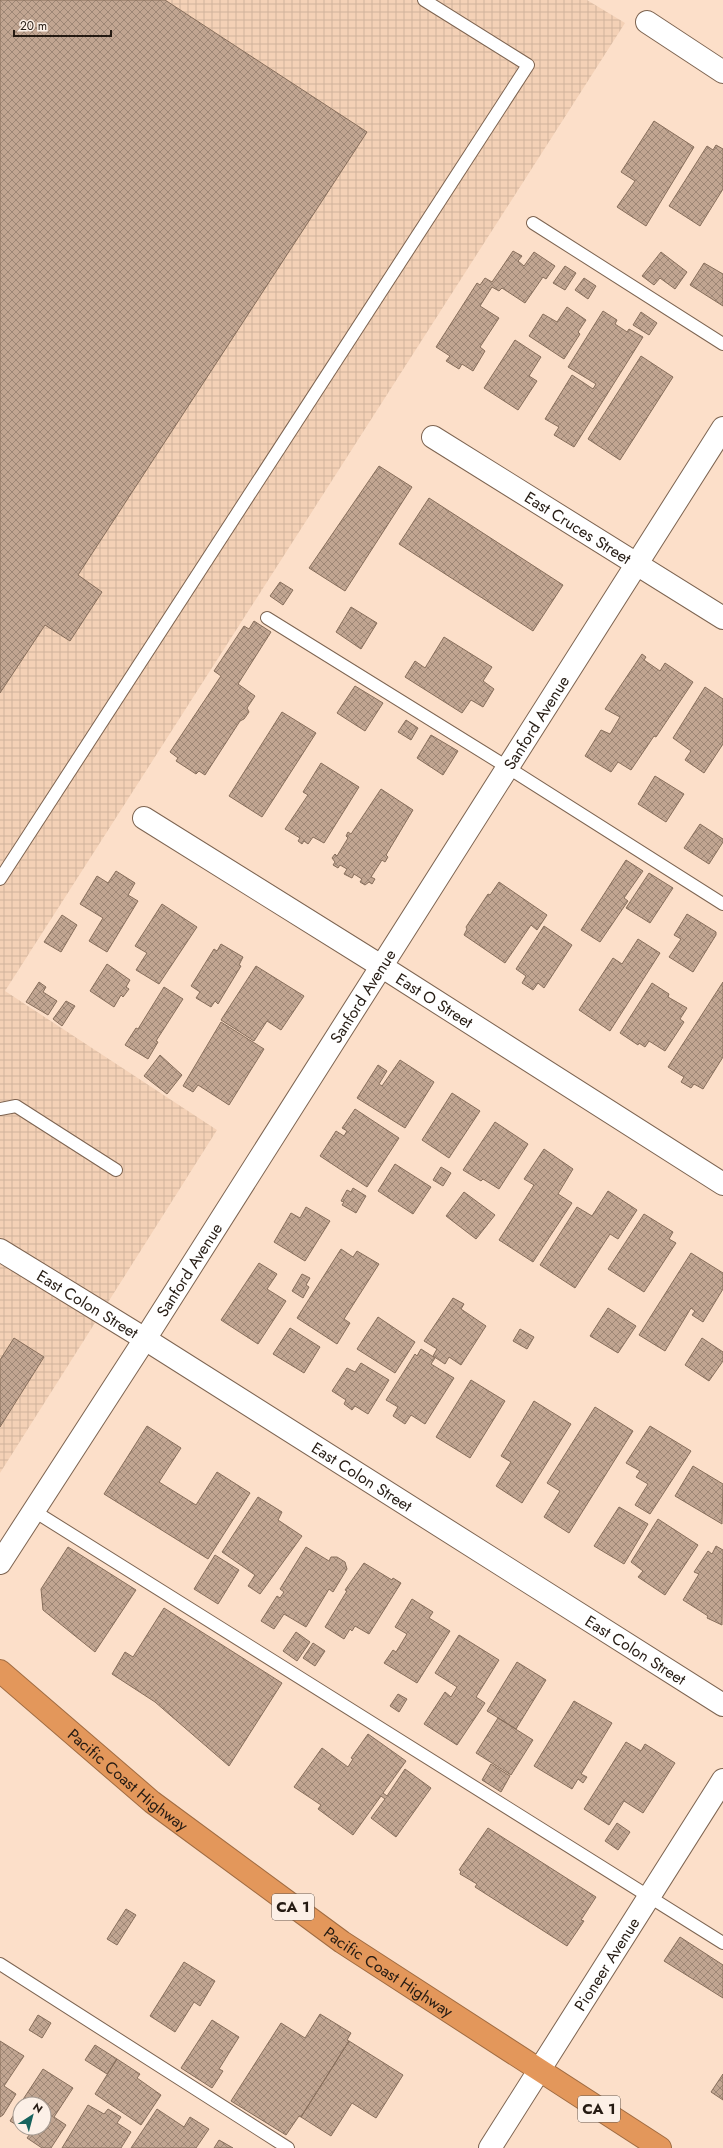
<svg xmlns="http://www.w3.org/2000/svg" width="723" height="2148" viewBox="0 0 723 2148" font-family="Jost,sans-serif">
  <defs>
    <pattern id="industrial-grid" width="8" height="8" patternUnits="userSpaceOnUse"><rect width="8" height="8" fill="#f4d1b6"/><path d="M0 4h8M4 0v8" fill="none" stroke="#d1b39c"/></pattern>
    <pattern id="building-cross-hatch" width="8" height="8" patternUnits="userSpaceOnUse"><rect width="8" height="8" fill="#c1a591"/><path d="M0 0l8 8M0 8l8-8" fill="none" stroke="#9d8675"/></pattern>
  </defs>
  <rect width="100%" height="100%" fill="#fcdfc9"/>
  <path fill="url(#industrial-grid)" d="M0,0H587L625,23L5,991L217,1130L0,1473Z"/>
  <path fill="url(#building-cross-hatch)" stroke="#876e5b" d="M0,0H165L367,132L78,575L102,592L70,641L45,625L0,693Z
    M654,121L694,147L646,226L617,207L635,181L621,172Z
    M716,145L723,149V189L700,226L669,206L707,146L713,150Z
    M513,251L522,256L518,261L524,266L534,252L555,266L546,279L543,277L525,303L502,288L499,291L492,287L480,306L499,318L480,347L485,351L473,371L462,364L459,369L446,361L450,356L436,347L477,283L480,285L485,278L492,282Z
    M661,252L687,272L675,289L660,278L654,285L642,276Z
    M704,263L723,274V306L690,285Z
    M565,266L576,273L565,290L553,283Z
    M584,278L596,286L588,299L575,290Z
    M567,307L586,320L578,332L580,334L564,359L529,336L543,314L557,322Z
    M603,311L617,320L615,324L627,332L629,329L643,337L574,447L554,435L559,427L545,419L572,375L593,389L596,384L568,367Z
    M641,312L657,323L649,335L633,325Z
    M515,340L541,357L529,376L537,381L518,410L484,388Z
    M641,356L673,377L620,460L588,439Z
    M379,466L412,487L345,591L309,568Z
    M429,498L563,585L533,631L399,544Z
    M280,582L293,590L283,605L270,596Z
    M351,607L377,623L361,649L336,632Z
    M254,621L271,632L238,684L255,696L247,708L249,712L244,719L240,721L205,775L199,771L196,774L176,761L178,758L170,752L221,676L214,671L244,626L249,629Z
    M444,637L492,667L483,681L494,689L483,707L471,700L462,713L405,677L415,661L425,668Z
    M642,654L646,657L644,660L660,671L665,663L693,682L656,737L654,736L631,770L618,762L611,772L585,756L601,730L610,734L620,717L605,709Z
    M355,686L383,703L365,731L337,713Z
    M705,687L723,699V744L704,773L685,760L691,751L673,738Z
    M282,712L316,733L262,817L229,796Z
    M406,720L418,728L411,740L398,732Z
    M431,735L458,751L443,775L417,758Z
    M321,763L359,787L324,843L313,837L308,844L304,841L302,844L298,841L300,838L285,829L308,795L303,792Z
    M655,776L684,794L666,822L638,804Z
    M381,789L413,810L386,855L388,857L385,862L382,860L371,877L375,879L372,884L369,882L365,885L360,882L362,879L354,874L352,878L344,874L347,869L340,865L338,868L333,865L335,862L332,858L335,854L337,856L348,838L346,836L348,832L351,834Z
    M700,824L723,839V842L709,864L684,848Z
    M626,860L643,871L624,898L628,901L600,942L581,930Z
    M116,871L135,883L128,895L138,901L107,952L89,941L103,918L80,904L97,876L108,883Z
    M649,873L673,888L650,923L626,908Z
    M499,882L547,915L537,930L531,925L505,963L464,935L467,929L466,927L488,894L490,895Z
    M162,904L197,927L159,984L136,970L147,953L135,946Z
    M687,914L716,932V935L693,972L669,957L681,939L674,935Z
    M62,915L77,925L61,952L44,942Z
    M544,926L572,945L544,988L538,983L533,990L522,983L526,976L516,969Z
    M638,939L660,953L610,1031L579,1010L613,958L622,964Z
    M221,944L243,957L239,965L241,966L218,1004L215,1001L211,1007L196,998L200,992L191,986L214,949L217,951Z
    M107,964L130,980L126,987L129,989L123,997L121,995L114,1007L90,991Z
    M256,966L304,996L281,1030L267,1021L254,1041L221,1020Z
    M39,982L46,987L43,992L57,1001L48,1015L26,1002Z
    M723,982V1057L703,1089L694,1084L691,1088L681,1082L684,1077L668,1067Z
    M652,983L669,994L668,997L687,1008L680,1019L684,1022L665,1051L649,1041L645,1047L639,1043L638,1045L620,1033Z
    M164,987L183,999L156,1041L158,1042L148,1059L125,1045L136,1028L138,1029Z
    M66,1001L75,1006L62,1026L53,1019Z
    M221,1022L264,1049L229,1105L198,1085L193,1092L183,1086Z
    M160,1055L182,1075L167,1094L144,1076Z
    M400,1060L434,1082L405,1128L357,1098L378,1065L387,1071L379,1084L382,1086Z
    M452,1093L480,1111L449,1158L422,1140Z
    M355,1109L399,1138L367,1187L320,1156L336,1131L344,1136L347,1131L342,1128Z
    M495,1122L528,1144L499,1189L483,1179L481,1181L463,1170Z
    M544,1149L573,1169L558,1194L572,1203L533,1262L499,1240L534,1185L524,1179Z
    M395,1164L431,1187L413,1214L378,1191Z
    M441,1167L451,1173L443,1186L433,1180Z
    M353,1188L366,1196L356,1213L342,1205L344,1202L341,1201L347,1190L351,1192Z
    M608,1191L637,1210L618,1239L610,1234L575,1288L540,1265L577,1207L592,1216Z
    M464,1192L495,1215L476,1239L446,1216Z
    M306,1207L330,1221L305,1261L274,1242L291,1213L300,1218Z
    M644,1214L673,1232L669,1239L676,1243L644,1292L608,1269Z
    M341,1249L353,1257L357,1251L379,1264L344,1319L350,1323L337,1344L297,1318Z
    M691,1253L723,1273V1289L703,1322L692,1315L695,1311L691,1308L665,1351L639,1335Z
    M259,1263L277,1274L267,1289L286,1301L258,1344L221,1320Z
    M302,1274L310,1278L306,1285L309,1287L303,1298L292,1291Z
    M453,1298L464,1304L461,1309L486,1326L461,1365L449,1357L445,1364L433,1356L437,1349L424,1341Z
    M608,1308L636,1326L618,1353L590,1336Z
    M378,1317L415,1342L395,1373L357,1349Z
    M290,1328L320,1347L304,1373L273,1354Z
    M520,1329L534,1337L527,1349L513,1341Z
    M14,1338L44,1357L0,1427V1360Z
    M702,1338L723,1352V1361L709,1381L685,1365Z
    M421,1349L435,1358L431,1364L454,1378L425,1424L411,1415L405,1424L393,1416L398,1407L386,1400L415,1354L417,1356Z
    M361,1363L389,1380L368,1414L355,1406L352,1410L344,1404L346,1400L332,1391L347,1368L355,1372Z
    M471,1380L505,1401L470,1458L436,1437Z
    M534,1401L571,1424L522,1503L496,1486L511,1462L501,1456Z
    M595,1407L633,1431L569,1533L544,1517L560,1491L547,1483Z
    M147,1426L181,1448L159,1482L196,1505L217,1472L250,1493L208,1559L104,1494Z
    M650,1426L691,1451L650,1514L635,1505L648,1484L636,1477L640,1471L626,1463Z
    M693,1466L723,1484L722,1524L675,1496Z
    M258,1497L282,1512L278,1520L302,1536L260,1594L248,1586L255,1575L222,1552Z
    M619,1507L648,1524L624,1564L594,1546Z
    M658,1519L698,1545L665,1595L638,1577L643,1571L631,1562Z
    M716,1546L723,1550L722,1625L707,1618L708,1616L683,1600L699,1574L694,1572L708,1551L712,1554Z
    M68,1547L136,1590L95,1652L43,1610L41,1589Z
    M306,1547L329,1561L331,1557H337L345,1562L347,1569L333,1592L329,1589L306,1627L284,1614L274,1629L261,1621L277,1596L280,1598L284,1592L280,1589Z
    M215,1555L239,1570L218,1604L194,1589Z
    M364,1563L392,1580L393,1578L401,1583L369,1634L355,1626L352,1631L350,1629L344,1639L325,1627L347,1591L345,1590Z
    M412,1599L433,1612L429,1618L450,1631L417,1683L384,1663L393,1650L396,1652L407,1634L395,1627Z
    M164,1608L282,1683L229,1766L155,1702L112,1674L125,1652L133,1657Z
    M296,1632L310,1642L297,1661L283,1651Z
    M459,1635L499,1660L476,1697L485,1703L457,1745L424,1724L445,1692L451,1697L457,1687L435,1673Z
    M313,1643L325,1651L315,1666L303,1658Z
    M517,1662L546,1680L516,1729L487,1711Z
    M398,1694L407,1699L399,1712L390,1706Z
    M574,1701L612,1723L581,1774L587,1777L583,1783L578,1779L572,1789L534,1766Z
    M498,1718L533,1740L511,1775L476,1753Z
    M368,1734L406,1761L383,1793L387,1796L405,1769L431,1788L396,1837L371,1818L385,1799L381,1796L353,1835L318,1809L321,1805L294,1787L322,1748L348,1767L353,1759L351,1758Z
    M626,1742L641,1751L645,1744L675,1763L643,1813L624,1801L609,1825L584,1809Z
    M491,1764L510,1776L501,1792L482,1780Z
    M617,1823L630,1832L618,1850L605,1841Z
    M488,1828L596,1897L581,1920L584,1921L567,1946L475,1887L477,1884L460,1874L461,1871L459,1870Z
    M126,1909L136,1915L117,1945L107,1939Z
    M680,1937L723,1965V1998L664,1961Z
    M184,1962L215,1981L200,2006L194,2002L175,2032L150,2016Z
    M320,2014L351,2033L347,2040L349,2041L301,2117L299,2116L286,2135L231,2101L281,2023L305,2038Z
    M38,2015L51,2023L42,2038L29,2030Z
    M212,2020L239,2037L219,2069L223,2071L212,2088L181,2068Z
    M0,2041L24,2056L4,2086L16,2094L3,2115L0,2117Z
    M349,2041L403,2075L376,2118L352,2103L331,2136L301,2117Z
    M95,2045L117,2059L107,2074L85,2060Z
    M117,2059L140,2074L137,2078L161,2095L141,2125L95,2094Z
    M43,2069L73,2088L54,2117L66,2125L51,2148H42L27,2138L30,2134L21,2128H44V2104H20Z
    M723,2074V2100L711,2092Z
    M20,2105V2127L10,2121Z
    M88,2105L104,2114L108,2109L121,2117L117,2123L131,2132L121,2148H62Z
    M157,2109L184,2127L190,2117L209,2129L196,2148H131Z
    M219,2140L233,2148H214Z"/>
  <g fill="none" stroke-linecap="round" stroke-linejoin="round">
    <defs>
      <path id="lane" d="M533,223L723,344
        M267,618L507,767L723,904
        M0,879L528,65L424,0
        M0,1109L16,1106L116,1170
        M34,1511L723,1943
        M0,1964L288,2148"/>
      <g id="street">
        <path d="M647,22L723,72"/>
        <path id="s1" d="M433,437L723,618"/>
        <path id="s2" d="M144,818L381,966L723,1184"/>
        <path id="s3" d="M0,1250L145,1339L723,1705"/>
        <path id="s4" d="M0,1563L145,1339L723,428"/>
        <path id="s5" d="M490,2148L723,1780"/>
      </g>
      <g id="highway">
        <path id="s6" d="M0,1671L152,1802L342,1942L660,2148"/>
      </g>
    </defs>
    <use href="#lane" stroke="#7d6451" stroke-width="14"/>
    <use href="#street" stroke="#7d6451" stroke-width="24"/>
    <use href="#highway" stroke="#a06c42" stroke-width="24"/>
    <use href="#lane" stroke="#fff" stroke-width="12"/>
    <use href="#street" stroke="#fff" stroke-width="22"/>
    <use href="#highway" stroke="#e3975b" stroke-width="22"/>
  </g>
  <g text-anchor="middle" stroke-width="3" stroke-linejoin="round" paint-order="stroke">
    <g fill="#fcf0e7" stroke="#665b53" stroke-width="1">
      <rect x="272" y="1894" width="42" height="26" rx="3"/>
      <rect x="578" y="2096" width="42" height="26" rx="3"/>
    </g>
    <g font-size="15" font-weight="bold" fill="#251b13">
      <text x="293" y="1912">CA 1</text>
      <text x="599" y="2114">CA 1</text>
    </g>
    <g font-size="16" fill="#251b13" stroke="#fcf0e7">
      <text dy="6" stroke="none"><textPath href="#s1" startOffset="171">East Cruces Street</textPath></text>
      <text dy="6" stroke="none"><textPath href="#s4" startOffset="997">Sanford Avenue</textPath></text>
      <text dy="6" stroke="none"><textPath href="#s4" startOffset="673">Sanford Avenue</textPath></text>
      <text dy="6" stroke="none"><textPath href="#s2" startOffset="343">East O Street</textPath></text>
      <text dy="6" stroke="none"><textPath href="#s4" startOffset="349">Sanford Avenue</textPath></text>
      <text dy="6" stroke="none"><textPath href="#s3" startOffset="103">East Colon Street</textPath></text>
      <text dy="6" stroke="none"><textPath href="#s3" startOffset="427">East Colon Street</textPath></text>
      <text dy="6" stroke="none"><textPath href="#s3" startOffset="751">East Colon Street</textPath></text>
      <text dy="6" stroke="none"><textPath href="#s6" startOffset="168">Pacific Coast Highway</textPath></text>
      <text dy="6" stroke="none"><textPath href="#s5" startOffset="218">Pioneer Avenue</textPath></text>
      <text dy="6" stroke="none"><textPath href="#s6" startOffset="492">Pacific Coast Highway</textPath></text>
    </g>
  </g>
  <g transform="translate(32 2116) rotate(36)"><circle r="19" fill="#fcf0e7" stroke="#a69b92"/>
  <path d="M0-3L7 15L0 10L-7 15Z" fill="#16635e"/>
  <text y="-6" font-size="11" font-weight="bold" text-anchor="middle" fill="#251b13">N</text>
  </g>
  <path d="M14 30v6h97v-6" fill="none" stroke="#251b13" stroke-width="2"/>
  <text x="20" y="30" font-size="12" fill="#251b13" stroke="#fcf0e7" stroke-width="3" paint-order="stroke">20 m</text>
</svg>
